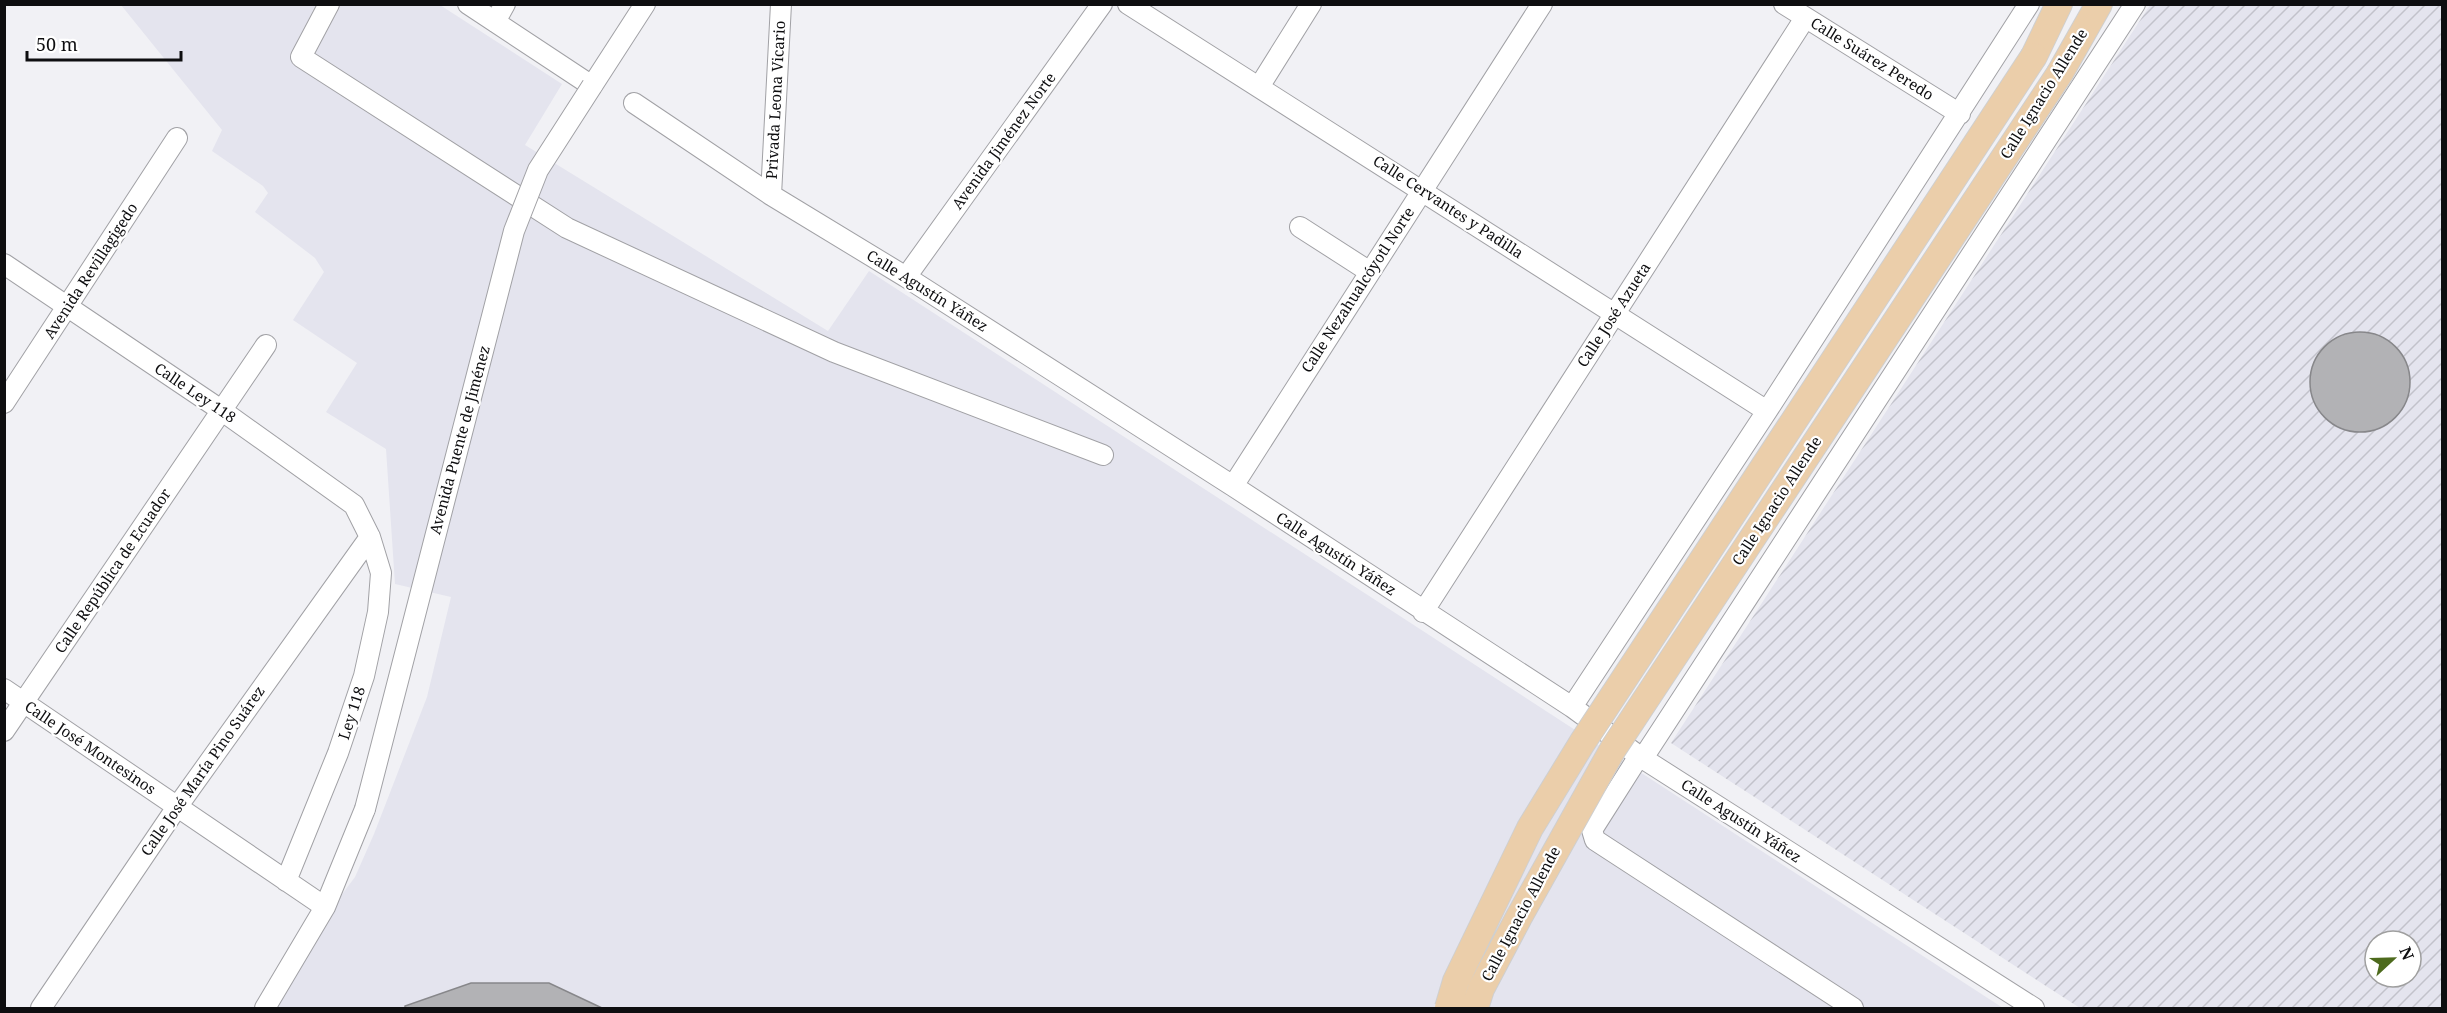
<svg xmlns="http://www.w3.org/2000/svg" width="2447" height="1013" viewBox="0 0 2447 1013" font-family="'Noto Serif',serif">
  <defs>
    <pattern id="industrial-furrows" width="10" height="10" patternUnits="userSpaceOnUse" patternTransform="scale(1.5)"><rect width="10" height="10" fill="#e4e4ee"/><path d="M-1 1l2-2M0 10L10 0M9 11l2-2" fill="none" stroke="#c2c2cb"/></pattern>
  </defs>
  <rect width="100%" height="100%" fill="#f1f1f5"/>
  <path fill="#e4e4ee" d="M121,5H440L562,84L525,145L828,331L869,271L2003,1008H275L331,909L355,877L374,834L427,697L451,597L395,584L386,449L326,412L357,363L293,320L324,272L315,258L255,212L268,193L263,186L212,151L222,130Z"/>
  <path fill="url(#industrial-furrows)" fill-rule="evenodd" d="M2150,5H2442V1008H2080L1671,743ZM2375,941H2411V977H2375Z"/>
  <path fill="#b2b2b5" stroke="#87878a" stroke-width="1.5" d="M2310 382a50 50 0 1 1 100 0a50 50 0 1 1-100 0Z
    M471,983H549L602,1008H405V1006Z"/>
  <g fill="none" stroke-linecap="round" stroke-linejoin="round">
    <defs>
      <path id="minor" d="M329,4L301,57L567,228L834,352L1103,455
        M468,4L592,86L645,4
        M1128,4L1767,411
        M1784,4L1960,114
        M495,22L505,4
        M1259,87L1311,4
        M634,103L771,195L906,277L1233,486L1572,707L1639,756L2034,1008
        M771,195L781,4
        M1300,227L1370,272
        M4,264L221,410L354,505L370,537L381,573L378,612L364,676L338,753L286,881
        M906,277L1102,4
        M4,403L177,138
        M1233,486L1542,4
        M1423,612L1805,18
        M4,689L325,907
        M1572,707L1767,411L2029,4
        M4,731L266,345
        M1639,756L1592,830L1595,840L1853,1008
        M1643,758L2135,4
        M41,1008L177,807L370,537
        M265,1008L325,907L365,809"/>
      <path id="major" d="M2034,56L2059,4
        M2060,73L2099,4"/>
    </defs>
    <use href="#minor" stroke="#a1a1a5" stroke-width="22"/>
    <use href="#major" stroke="#cfcfcf" stroke-width="28"/>
    <use href="#minor" stroke="#fff" stroke-width="20"/>
    <use href="#major" stroke="#ebceaa" stroke-width="26"/>
    <defs>
      <path id="minor-bridge" d="M365,809L514,231L538,170L592,86"/>
      <path id="major-bridge" d="M1448,1008L1456,981L1530,828L1582,743L2034,56
        M1475,1008L1481,989L1519,917L1613,749L2060,73"/>
    </defs>
    <use href="#minor-bridge" stroke="#a1a1a5" stroke-width="22" stroke-linecap="butt"/>
    <use href="#major-bridge" stroke="#cfcfcf" stroke-width="28" stroke-linecap="butt"/>
    <use href="#minor-bridge" stroke="#fff" stroke-width="20"/>
    <use href="#major-bridge" stroke="#ebceaa" stroke-width="26"/>
  </g>
  <g text-anchor="middle" stroke-width="4.5" stroke-linejoin="round" paint-order="stroke">
    <g font-size="15" fill="#0e0e10" stroke="#fff">
      <text transform="translate(1872 59) rotate(32)" y="5">Calle Suárez Peredo</text>
      <text transform="translate(2044 94) rotate(-58)" y="5">Calle Ignacio Allende</text>
      <text transform="translate(776 100) rotate(-87)" y="5">Privada Leona Vicario</text>
      <text transform="translate(1004 141) rotate(-54)" y="5">Avenida Jiménez Norte</text>
      <text transform="translate(1448 207) rotate(33)" y="5">Calle Cervantes y Padilla</text>
      <text transform="translate(91 271) rotate(-57)" y="5">Avenida Revillagigedo</text>
      <text transform="translate(1358 290) rotate(-57)" y="5">Calle Nezahualcóyotl Norte</text>
      <text transform="translate(927 291) rotate(32)" y="5">Calle Agustín Yáñez</text>
      <text transform="translate(1614 315) rotate(-57)" y="5">Calle José Azueta</text>
      <text transform="translate(195 393) rotate(34)" y="5">Calle Ley 118</text>
      <text transform="translate(460 440) rotate(-75)" y="5">Avenida Puente de Jiménez</text>
      <text transform="translate(1777 501) rotate(-57)" y="5">Calle Ignacio Allende</text>
      <text transform="translate(1336 554) rotate(33)" y="5">Calle Agustín Yáñez</text>
      <text transform="translate(113 571) rotate(-56)" y="5">Calle República de Ecuador</text>
      <text transform="translate(352 713) rotate(-72)" y="5">Ley 118</text>
      <text transform="translate(90 748) rotate(34)" y="5">Calle José Montesinos</text>
      <text transform="translate(203 771) rotate(-55)" y="5">Calle José María Pino Suárez</text>
      <text transform="translate(1741 821) rotate(33)" y="5">Calle Agustín Yáñez</text>
      <text transform="translate(1521 914) rotate(-62)" y="5">Calle Ignacio Allende</text>
    </g>
  </g>
  <rect width="2447" height="1013" fill="none" stroke="#0e0e10" stroke-width="12"/>
  <g transform="translate(2393 959) rotate(68)"><circle r="28" fill="#ffffff" stroke="#9f9f9f" stroke-width="1.5"/>
  <path d="M0-4.5L10 22L0 15L-10 22Z" fill="#4d6a1d"/>
  <text y="-9" font-size="16" font-weight="bold" text-anchor="middle" fill="#0e0e10">N</text>
  </g>
  <path d="M27 51v9h154v-9" fill="none" stroke="#0e0e10" stroke-width="3"/>
  <text x="36" y="51" font-size="18" fill="#0e0e10" stroke="#ffffff" stroke-width="4.5" paint-order="stroke">50 m</text>
</svg>
